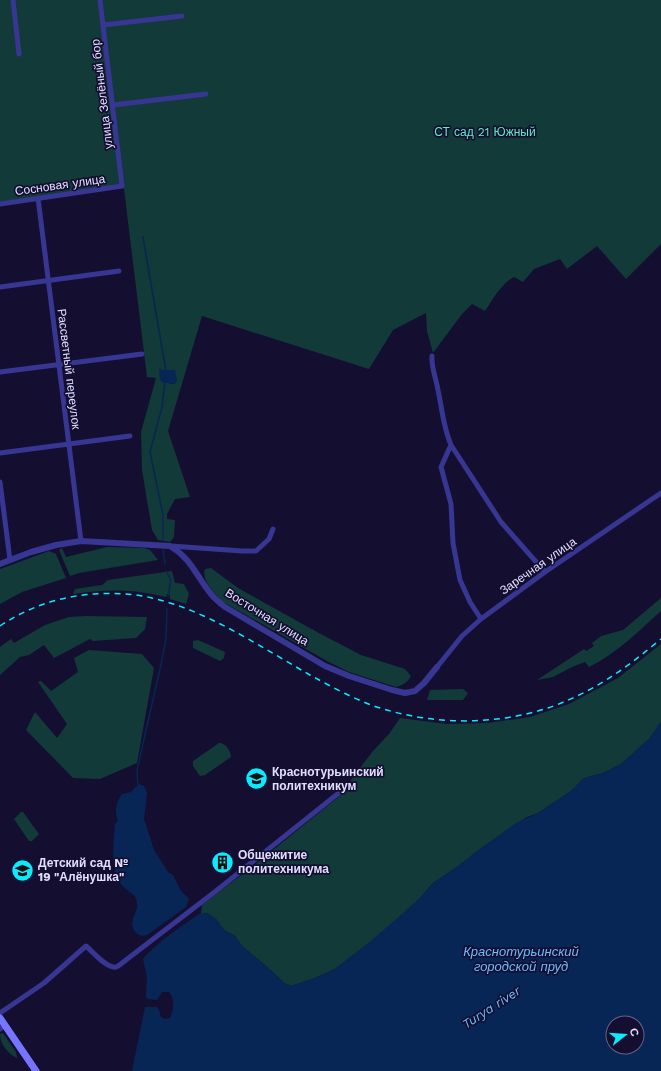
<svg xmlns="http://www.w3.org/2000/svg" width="661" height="1071" viewBox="0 0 661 1071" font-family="'Work Sans',sans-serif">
  <rect width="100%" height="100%" fill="#140f30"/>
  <path fill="#123a38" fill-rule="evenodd" d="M0,0H661V244L626,279L597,246L567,269L560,259L534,269L523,282L514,277C501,284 493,299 485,311L472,304L462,314L433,353L427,331L426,313L393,330L369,369L202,316L168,431L190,497L175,499L167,514V519L175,520L174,537L170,542L158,540L152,530L142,470L141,432L156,378L147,377L124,189L119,185L0,202ZM162,370H165L174,384L162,382L160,377Z
    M107,547L144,548L150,550L158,560L79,573L70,576L59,550L62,548L66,557Z
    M49,551L56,554L66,578L22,592L0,604V569Z
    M211,568L238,588L317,632L361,655L405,669L411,676C407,683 403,685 396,687L349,672L327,661L223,602C216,594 201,581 205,569Z
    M172,571L175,583L184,584L189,594L186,604L170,599V595L167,594L166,597C132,589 108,589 73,594L75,589L102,585L108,580Z
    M661,598V611C639,631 616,654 589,667L585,662L572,667L553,677L537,680L584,649L586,651L594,646L592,643L601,636L623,630Z
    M86,616L147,617L145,629L136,638L93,641L90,639L54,658L44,645L29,655L20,657L0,675V647L11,639L14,643L45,625L69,617Z
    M198,640L225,652L224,658L220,661L193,648V641Z
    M661,644V722L649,739L621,764L603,773L584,778L571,791L538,813L527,817L480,849L457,867L433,883L419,899L402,915L370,942L335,969L315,978L294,985H289L284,983L273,972L242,946L235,936L224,930L216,919L207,913H201L202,905L253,866L341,795L353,777L373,751L389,734L400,718L446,724L488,723L530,717L569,704L618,678Z
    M89,650L142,654L154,668L137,763L100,779L73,778L26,730L35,712L57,738L67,724L38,682L41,681L51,691L78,672L74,658Z
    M463,689L468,693L463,700H427L430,690Z
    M219,743H221C226,744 231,751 231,757L205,775L200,776L193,766V761Z
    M21,812H23L39,834L32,841H29L14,819Z
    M3,1033L16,1052L17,1058C8,1054 0,1044 0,1034Z"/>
  <path fill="#082655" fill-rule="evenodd" d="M159,368L162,370H175L177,379L176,383L174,384L162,382L160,380Z
    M661,722V1071H132L145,1007H157L159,1010L161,1017L165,1019L170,1018C174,1011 175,998 169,992H162L157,1000L148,999L146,997L147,978L143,959C155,944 184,924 201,913H207L216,919L224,930L235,936L242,946L273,972L284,983L289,985H294L315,978L335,969L370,942L419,899L433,883L457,867L480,849L516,823L538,813L571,791L584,778L603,773L621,764L649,739ZM613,1023H637V1047H613Z
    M139,784L144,786L147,793L144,819L154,850L168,872L173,875L181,891L189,899L186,907L147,935C139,938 133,932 132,924C132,918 136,913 137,908C138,905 136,899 135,896C129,891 122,887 119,881C110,864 114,842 115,824L118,821C114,810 116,804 122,794L131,792Z"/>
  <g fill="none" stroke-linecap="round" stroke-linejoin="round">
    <path stroke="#082655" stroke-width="1.5" d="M143,237L166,371
      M163,540V515L150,452L162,407L165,381
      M163,550L165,564
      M166,571L171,580L168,597
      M138,786L137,770L160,669L166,639L167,609"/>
    <path stroke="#383693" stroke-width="5" d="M13,0L19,54
      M103,25L182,16
      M113,105L206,94
      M38,198L81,541
      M0,204L122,186L100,0
      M0,287L119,271
      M432,356C431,367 436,378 438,390C442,408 443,427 451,445L501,522L545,572
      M0,372L142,354
      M451,445L441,467L451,504L453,543L460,580L470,602L481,619
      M0,453L130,436
      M0,482L10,560
      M171,546L242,551H256L269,539L273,529
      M437,667L462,636L481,619L545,572L661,493
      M0,1013L44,983L86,946C93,952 107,969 116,967C117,967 121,964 122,963L216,891L340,792
      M0,1029L5,1025"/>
    <path stroke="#383693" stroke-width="6" d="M0,564L31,552L56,545L81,541L170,546C192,559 196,576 211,594C215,599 220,603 225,607L325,666L349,676L392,690L405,693L415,691L424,683L437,667"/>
    <path stroke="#7675ff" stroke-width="7" d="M0,1018L36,1071"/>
    <path stroke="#0aebff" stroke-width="1.5" stroke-dasharray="6 5" stroke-linecap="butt" d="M0,626C28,607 61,596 94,594C113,593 133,593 152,598C206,610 261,647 310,675C330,686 352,698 374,706C430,725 492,726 548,708C571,700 595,688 615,674C631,664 646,651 661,639"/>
  </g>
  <defs>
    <symbol id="university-disc" viewBox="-11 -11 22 22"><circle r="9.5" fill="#0aebff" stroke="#140f30"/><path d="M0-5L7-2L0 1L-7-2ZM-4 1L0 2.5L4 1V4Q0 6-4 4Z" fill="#111"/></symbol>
    <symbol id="building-disc" viewBox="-11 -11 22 22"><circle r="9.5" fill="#0aebff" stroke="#140f30"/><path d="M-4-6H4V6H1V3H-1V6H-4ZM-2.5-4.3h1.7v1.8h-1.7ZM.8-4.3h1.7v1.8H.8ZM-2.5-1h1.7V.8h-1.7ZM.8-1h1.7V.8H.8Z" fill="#111"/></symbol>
    <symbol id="school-disc" viewBox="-11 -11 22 22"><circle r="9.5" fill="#0aebff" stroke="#140f30"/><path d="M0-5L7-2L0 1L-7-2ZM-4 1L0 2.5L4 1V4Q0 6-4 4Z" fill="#111"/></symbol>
  </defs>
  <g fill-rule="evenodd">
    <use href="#university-disc" x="244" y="766" width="25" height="25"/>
    <use href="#building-disc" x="210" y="850" width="25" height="25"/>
    <use href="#school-disc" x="10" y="858" width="25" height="25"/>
  </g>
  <g text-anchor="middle" stroke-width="3.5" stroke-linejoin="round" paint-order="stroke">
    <g font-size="12" fill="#e1deff" stroke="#140f30">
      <text transform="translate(102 94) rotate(-97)" y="4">улица Зелёный бор</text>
      <text transform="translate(60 185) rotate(-8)" y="4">Сосновая улица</text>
      <text transform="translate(69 369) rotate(83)" y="4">Рассветный переулок</text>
      <text transform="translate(538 566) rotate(-35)" y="4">Заречная улица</text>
      <text transform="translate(267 617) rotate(32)" y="4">Восточная улица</text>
    </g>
    <g font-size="12" fill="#5decc6" stroke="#140f30">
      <text x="485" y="136">СТ сад 21 Южный</text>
    </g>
    <g font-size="12" font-weight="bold" fill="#e1deff" stroke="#140f30" text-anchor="start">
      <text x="272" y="776">Краснотурьинский<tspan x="272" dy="14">политехникум</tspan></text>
      <text x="238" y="859">Общежитие<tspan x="238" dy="14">политехникума</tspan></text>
      <text x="38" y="867">Детский сад №<tspan x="38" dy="14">19 "Алёнушка"</tspan></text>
    </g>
    <g font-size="13" font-style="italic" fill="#6cbdff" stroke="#140f30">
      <text x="521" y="956">Краснотурьинский<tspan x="521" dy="15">городской пруд</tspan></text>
      <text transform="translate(491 1007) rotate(-33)" y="5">Turya river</text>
    </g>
  </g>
  <g transform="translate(625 1035) rotate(73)"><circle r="19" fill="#140f30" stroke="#666283"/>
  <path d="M0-3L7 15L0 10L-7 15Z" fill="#0aebff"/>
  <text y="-6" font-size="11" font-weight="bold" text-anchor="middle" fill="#e1deff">С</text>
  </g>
</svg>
